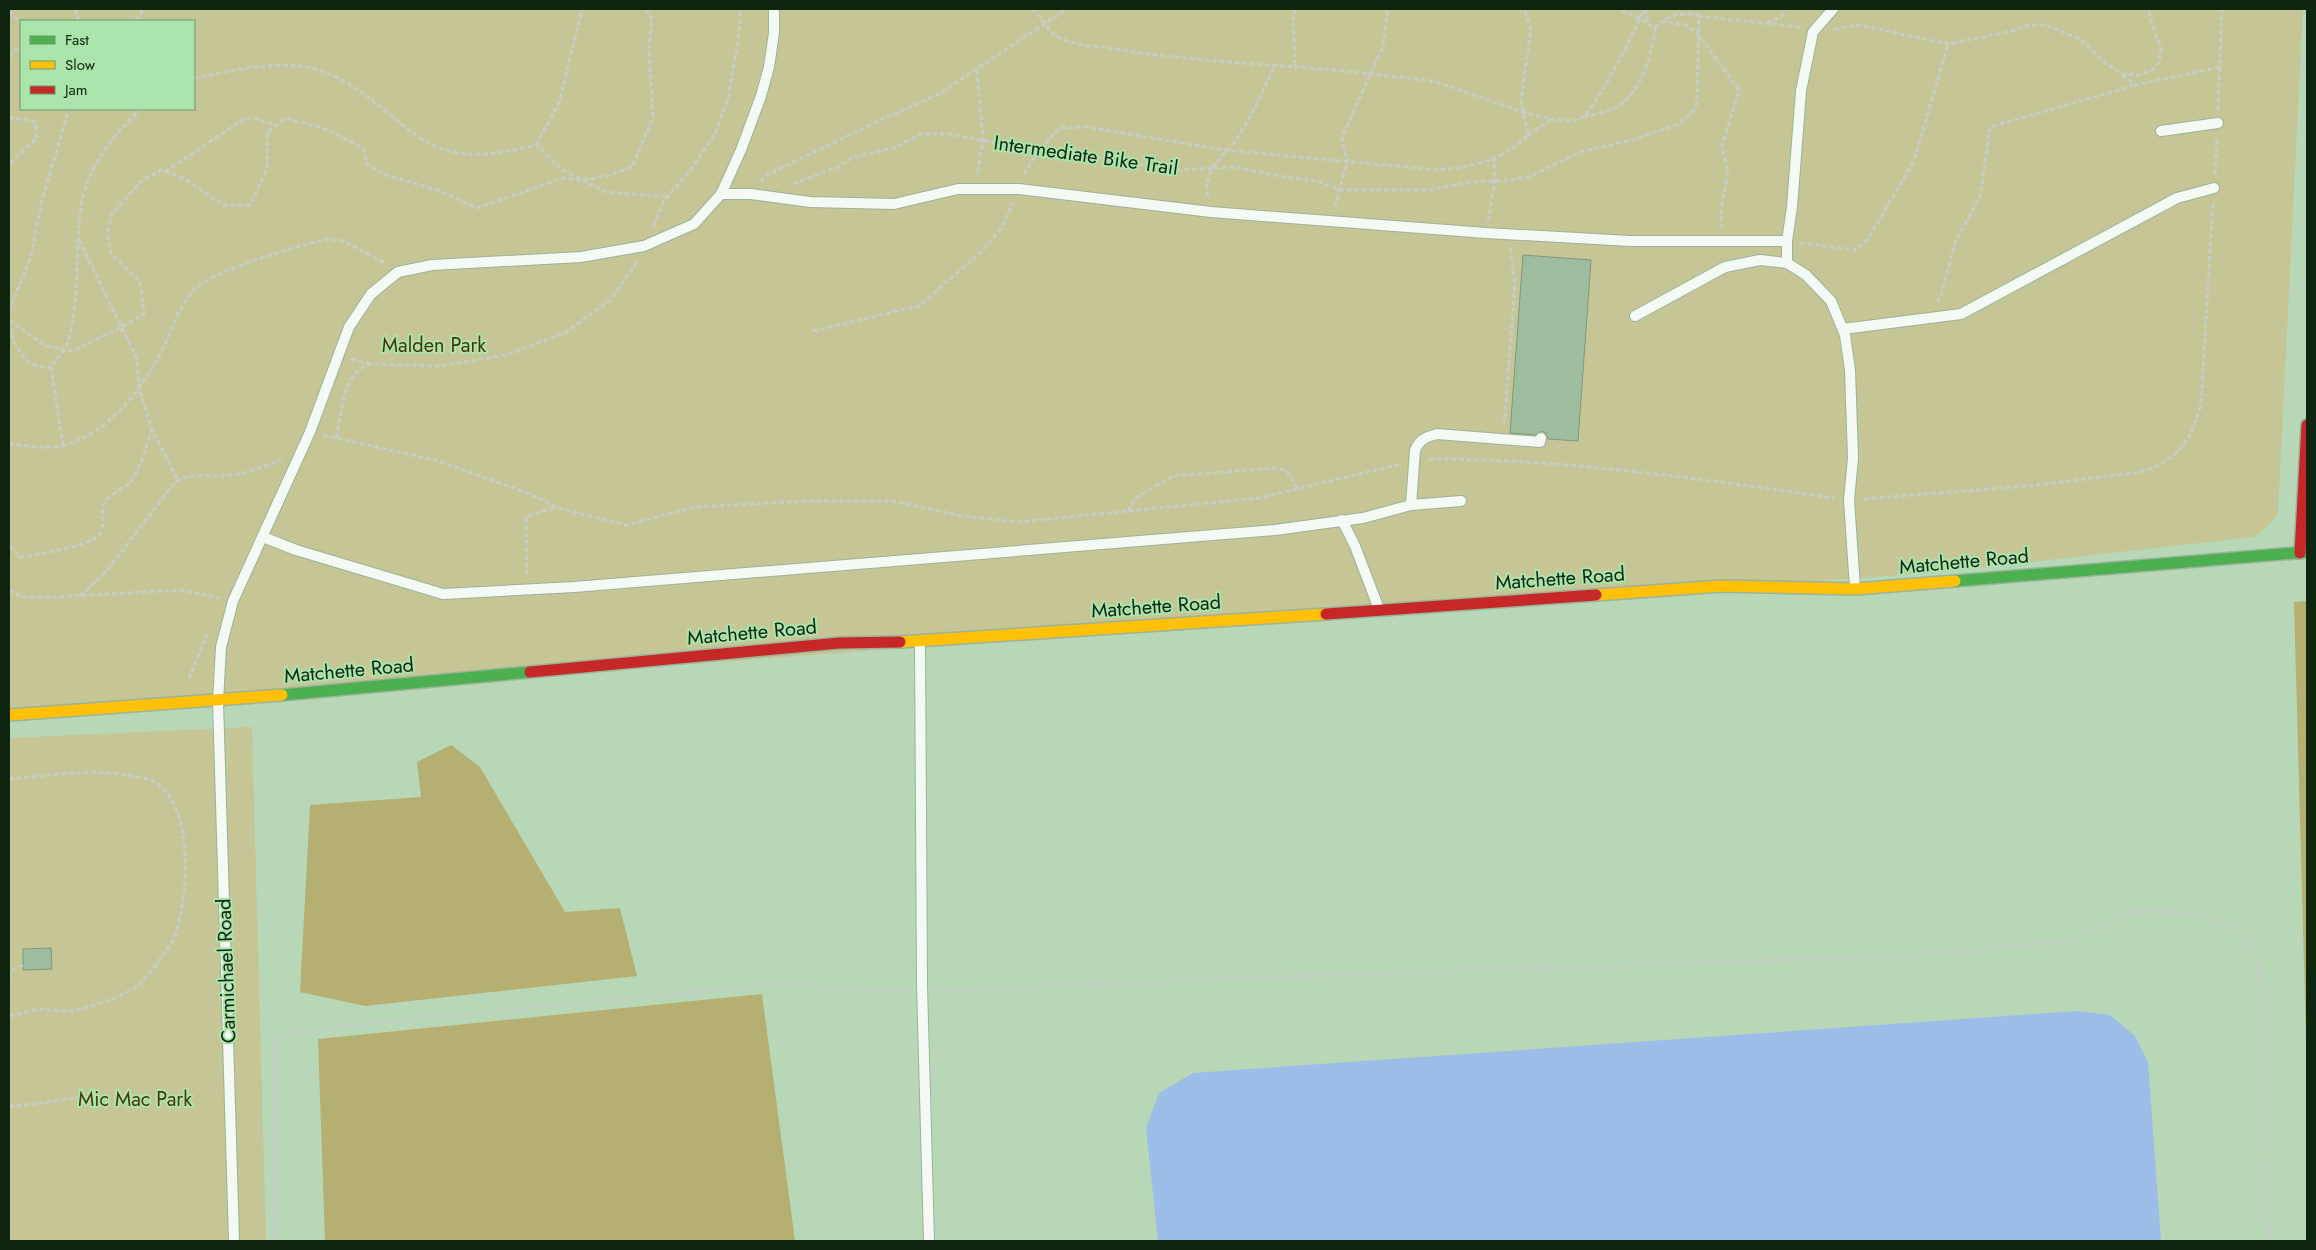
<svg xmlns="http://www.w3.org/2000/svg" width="2316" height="1250" viewBox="0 0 2316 1250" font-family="Jost,sans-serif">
  <rect width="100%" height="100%" fill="#b7d7b7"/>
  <path fill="#c6c595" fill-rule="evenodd" d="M9,9H2303L2278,513L2267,527L2254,537L1940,572L9,714ZM21,21H194V109H21Z
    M252,727L266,1241H9V738Z"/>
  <path fill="#b5af71" d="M2307,601V1072L2294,602Z
    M451,745L480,767L565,912L620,908L637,976L365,1006L300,992L310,805L421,797L417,762Z
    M762,994L795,1241H325L318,1039Z"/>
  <path fill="#9cbde7" d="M2078,1011L2110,1015L2135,1036L2148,1062L2161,1241H1158L1146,1128L1159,1093L1193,1073Z"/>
  <path fill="#9ebd9e" stroke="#7f977f" d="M1523,255L1591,260L1578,441L1548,439L1546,433L1542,431L1535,435L1510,433Z
    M51,948L52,969L23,970V949Z"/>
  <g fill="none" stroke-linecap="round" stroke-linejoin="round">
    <defs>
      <path id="lane" d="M2161,131L2218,123
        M721,194H751L810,202L894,204L958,189H1019L1211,212L1486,233L1630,241H1787V263
        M1787,241L1792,207L1801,91L1813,32L1833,9
        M1635,316L1725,267L1760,260L1787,263L1806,275L1831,301L1845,335L1850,370L1853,458L1849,500L1855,588
        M1843,329L1961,314L2177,198L2214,188
        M1411,505L1415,450C1420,439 1426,437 1437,434L1540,442L1541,438
        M1342,520L1355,546L1379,609
        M263,537L296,550L443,594L574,587L1275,530L1363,518L1411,505L1461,501
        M920,643L922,985L929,1241
        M234,1241L218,701L221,647L233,601L310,432L349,327L371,294L398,272L432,265L581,257L644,246L694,224L721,194L741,150L761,96L769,67L774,33V9"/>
      <path id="fast" d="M1955,581L2307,552
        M282,695L530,672"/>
      <path id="slow" d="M1596,595L1721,586L1855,589L1955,581
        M900,642L1326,614
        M9,715L282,695"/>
      <path id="jam" d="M2300,553L2307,425
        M1326,614L1596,595
        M530,672L839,643L900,642"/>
    </defs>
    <use href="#lane" stroke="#9ab39a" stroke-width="12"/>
    <use href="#fast" stroke="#9ab39a" stroke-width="14"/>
    <use href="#slow" stroke="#9ab39a" stroke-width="14"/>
    <use href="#jam" stroke="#9ab39a" stroke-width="14"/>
    <path stroke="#c5cec5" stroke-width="3" stroke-dasharray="5 2.5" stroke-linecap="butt" d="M76,9L78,21
      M1032,9C1044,16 1044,30 1060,38C1075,46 1105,47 1123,50C1207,64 1293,64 1378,75C1397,77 1416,78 1435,82C1465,89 1553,130 1580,119C1595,112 1636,28 1644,9
      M1645,9L1648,22
      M9,11L21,23
      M136,21L144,9
      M1661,21L1686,25L1698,34L1739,90L1722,146L1728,171L1721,210L1722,228
      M1767,23L1781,17L1785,9
      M1655,29C1666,14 1681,12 1699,15
      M1834,29L1859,25L1948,44L2013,31L2029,25H2046L2080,39L2107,64L2122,74L2138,75L2152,70L2159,62L2161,49L2149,14L2150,9
      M9,57L21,44
      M1295,65L1293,14L1297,9
      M977,70L983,140L977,176
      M2122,75L2136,85L2221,67
      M194,78C230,71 274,60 311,68C332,73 351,85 368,97C387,111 405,129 425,141C459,162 500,154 536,145L561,169L606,192L668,197
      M2218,110L2222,9
      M9,117L35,122L37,138L9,164
      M1584,117C1594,114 1606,113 1615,108C1640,95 1652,56 1655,29L1640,18L1618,9
      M1528,135L1553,118
      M536,145L559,103L582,9
      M165,172L245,118H253L275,125
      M1024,174L1038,151L1059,128L1086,127L1225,150L1438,170C1473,167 1503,160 1528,135L1521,101L1531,28L1524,9
      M2215,174L2217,138
      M761,182L765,176L878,121L937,95L1067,9
      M793,184L838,167L853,157L894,148L921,134H949L1038,151H1055L1176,170L1234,167L1279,176L1318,181L1341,190H1429L1469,182L1513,180L1531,176L1580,152L1632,140L1679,124L1694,110L1697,101L1699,16L1800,27
      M1208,197C1202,166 1227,156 1240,134C1254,112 1264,87 1276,64
      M1335,207L1347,161L1342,137L1383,46L1388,9
      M1488,221L1495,182L1494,159
      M653,226L664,201L692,168L715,134L728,98L738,42L741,9
      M79,240L137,359L139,389L152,430L178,480
      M1800,243L1855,250L1867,240L1914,161L1948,44
      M1937,302L1941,296L1956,240L1980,197L1990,127L2136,85
      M9,312L31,256L42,200L69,109
      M9,320L46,346L72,351L120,328L144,314L140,281L111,254L107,235L112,214L141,181L161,170L185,179L223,205H250L267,169V133L285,118L329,130L364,149L367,164L383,174L440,191L477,208L563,178L583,180L607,176L632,167L653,118L649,49L652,19L646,9
      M9,327C16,348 25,370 51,367
      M813,331L919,306L980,253L1001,229L1013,203
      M351,359L370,364
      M1504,425L1515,284L1510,247
      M323,435L439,461L530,494L558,508L626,525L695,507L807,501H892L962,516L1017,522L1259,498L1401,464
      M336,438C342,412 342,373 370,364L440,366L506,355L565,333L610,300L637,262
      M9,443C24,446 50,450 65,445C109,432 140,392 161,352C172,332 178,305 195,289C214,270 298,246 327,239L344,241L385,263
      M63,446L51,367C56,359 65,350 68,342C81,297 74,247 82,201C88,167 116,131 141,109
      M1429,459C1565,459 1700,479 1835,498
      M1864,499C1940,492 2017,489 2092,478C2114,475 2139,475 2159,465C2185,452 2194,430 2201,404L2213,203
      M1128,511L1136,498L1173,476L1273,468L1287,471L1298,489
      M9,546L21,557C37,554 93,547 101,532C106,521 98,510 107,499C113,493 122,489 129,483C141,470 146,446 152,430
      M527,575L526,517L555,507
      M9,590L22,597H54L182,590L220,598
      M80,596L106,572L175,482C194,471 212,478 232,475C249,473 265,466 281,460
      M189,679L207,634
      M9,779C53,775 89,768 133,776C140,778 149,778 155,782C195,807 188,898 175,936C171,946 145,981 136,987C119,998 81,1012 61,1011C51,1011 44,1008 34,1010C26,1012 18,1014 9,1016
      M9,978L14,969L23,965
      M936,991L1241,978L1925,955L2076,940L2136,911L2194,913L2238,928L2255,951L2263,1000L2269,1241
      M9,1107L78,1098
      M273,1241L274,1038L307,1030L767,985L907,991"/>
    <use href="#lane" stroke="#f4f9f4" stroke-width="10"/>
    <use href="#fast" stroke="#4caf50" stroke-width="11"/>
    <use href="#slow" stroke="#ffc107" stroke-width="11"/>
    <use href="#jam" stroke="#c62828" stroke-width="11"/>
  </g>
  <g text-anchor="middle" stroke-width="4" stroke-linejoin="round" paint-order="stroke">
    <g font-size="20" fill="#0e250f" stroke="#aae4aa">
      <text transform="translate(1086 155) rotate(8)" y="7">Intermediate Bike Trail</text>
      <text transform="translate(1964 561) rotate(-5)" y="7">Matchette Road</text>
      <text transform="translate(1560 578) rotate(-4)" y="7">Matchette Road</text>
      <text transform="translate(1156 606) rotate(-4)" y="7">Matchette Road</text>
      <text transform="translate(752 632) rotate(-5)" y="7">Matchette Road</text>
      <text transform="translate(349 670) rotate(-5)" y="7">Matchette Road</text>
      <text transform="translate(226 971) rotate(-92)" y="7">Carmichael Road</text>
    </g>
    <g font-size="20" fill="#4a3604" stroke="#aae4aa">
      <text x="434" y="352">Malden Park</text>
      <text x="135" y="1106">Mic Mac Park</text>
    </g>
  </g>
  <rect width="2316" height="1250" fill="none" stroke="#0e250f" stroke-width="20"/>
  <rect x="20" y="20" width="175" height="90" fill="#aae4aa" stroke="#6c986c"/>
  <rect x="30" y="36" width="25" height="8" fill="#4caf50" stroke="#6c986c"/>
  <text x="65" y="45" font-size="15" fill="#0e250f">Fast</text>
  <rect x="30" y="61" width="25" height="8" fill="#ffc107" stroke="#6c986c"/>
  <text x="65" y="70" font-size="15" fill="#0e250f">Slow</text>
  <rect x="30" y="86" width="25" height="8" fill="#c62828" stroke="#6c986c"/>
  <text x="65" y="95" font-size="15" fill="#0e250f">Jam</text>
</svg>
